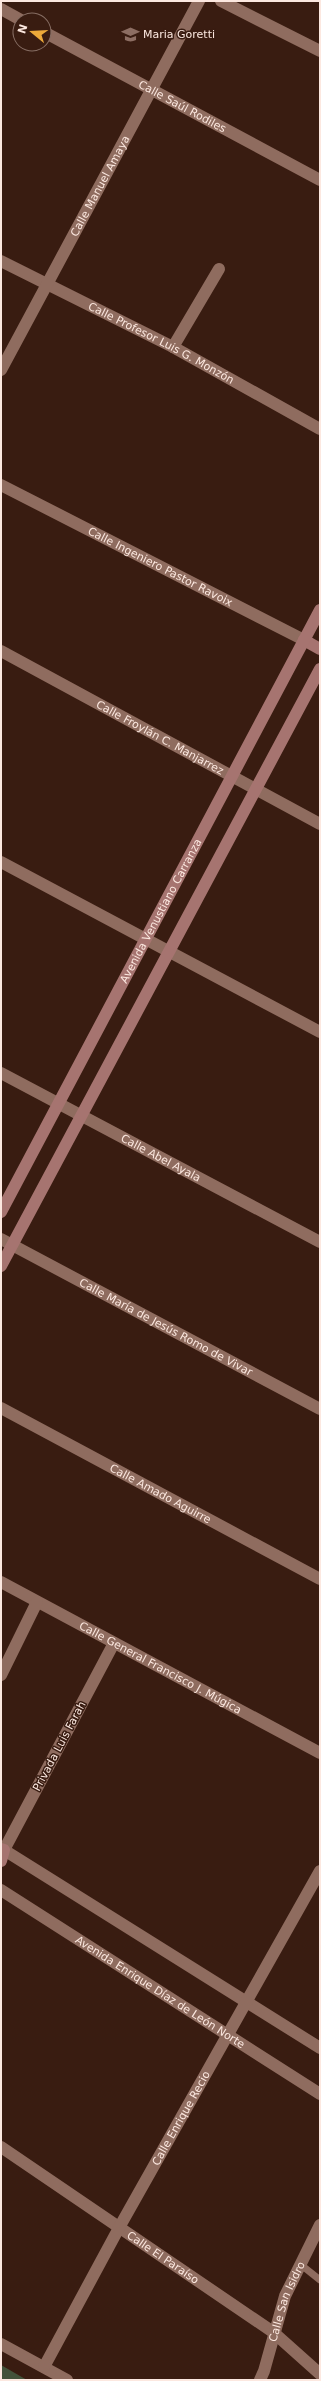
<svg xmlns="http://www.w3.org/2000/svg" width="321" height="2381" viewBox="0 0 321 2381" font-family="'DejaVu Sans',sans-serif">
  <rect width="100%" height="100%" fill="#391c11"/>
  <path fill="#43523a" d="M1,2365L27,2380H1Z"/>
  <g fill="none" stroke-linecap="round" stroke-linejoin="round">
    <path stroke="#8f6c5f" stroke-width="7" d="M300,2264L320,2280"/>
    <g stroke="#8f6c5f" stroke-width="12">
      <path d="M221,1L320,51"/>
      <path d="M1,9L21,20"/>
      <path id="s1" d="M44,32L320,180"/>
      <path id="s2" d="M1,261L173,347L320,429"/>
      <path d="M173,347L219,269"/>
      <path id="s3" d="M1,370L199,1"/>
      <path id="s4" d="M1,485L304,640"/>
      <path id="s5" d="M1,651L320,824"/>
      <path d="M1,862L320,1032"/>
      <path id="s6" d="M1,1073L320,1242"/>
      <path id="s7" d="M1,1239L320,1409"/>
      <path id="s8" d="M1,1408L320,1579"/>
      <path id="s9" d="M1,1582L320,1753"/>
      <path d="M114,1643L4,1850L320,2048"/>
      <path d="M1,1675L37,1602"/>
      <path id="s10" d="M1,1890L320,2094"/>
      <path id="s11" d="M1,2147L273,2332L320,2374"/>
      <path d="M1,2344L67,2380"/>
      <path id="s12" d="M44,2367L120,2226L320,1871"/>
      <path id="s13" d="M260,2380L264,2371L285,2296L320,2225"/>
    </g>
    <g stroke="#a67470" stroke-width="12">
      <path d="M304,640L320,649"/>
      <path id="s14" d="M1,1212L320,610"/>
      <path d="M1,1266L320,669"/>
      <path d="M1,1849L4,1850L1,1861"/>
    </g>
  </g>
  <defs>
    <symbol id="school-bare" viewBox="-9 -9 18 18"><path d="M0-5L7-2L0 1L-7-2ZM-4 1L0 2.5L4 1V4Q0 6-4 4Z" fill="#8d6e63" stroke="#391c11" stroke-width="2.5" paint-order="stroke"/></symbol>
  </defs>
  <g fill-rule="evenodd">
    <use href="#school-bare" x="118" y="22" width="25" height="25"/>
  </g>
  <g text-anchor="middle" stroke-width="3" stroke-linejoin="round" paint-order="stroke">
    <g font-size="11" fill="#fce8e0" stroke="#391c11" text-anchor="start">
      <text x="143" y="38">Maria Goretti</text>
    </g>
    <g font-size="11" fill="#fce8e0" stroke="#391c11">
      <text dy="4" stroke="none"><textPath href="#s1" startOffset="157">Calle Saúl Rodiles</textPath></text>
      <text dy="4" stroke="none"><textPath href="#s3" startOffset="209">Calle Manuel Amaya</textPath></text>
      <text dy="4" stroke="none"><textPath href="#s2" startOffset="180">Calle Profesor Luis G. Monzón</textPath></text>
      <text dy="4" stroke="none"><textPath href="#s4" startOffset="179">Calle Ingeniero Pastor Ravoix</textPath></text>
      <text dy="4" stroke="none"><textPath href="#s5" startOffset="181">Calle Froylán C. Manjarrez</textPath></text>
      <text dy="4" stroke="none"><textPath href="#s14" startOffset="341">Avenida Venustiano Carranza</textPath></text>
      <text dy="4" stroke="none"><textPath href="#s6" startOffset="181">Calle Abel Ayala</textPath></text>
      <text dy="4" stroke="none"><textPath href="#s7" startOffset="187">Calle María de Jesús Romo de Vivar</textPath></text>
      <text dy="4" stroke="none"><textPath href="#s8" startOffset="181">Calle Amado Aguirre</textPath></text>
      <text dy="4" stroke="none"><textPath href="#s9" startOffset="181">Calle General Francisco J. Múgica</textPath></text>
      <text transform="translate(59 1746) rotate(-62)" y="4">Privada Luis Farah</text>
      <text dy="4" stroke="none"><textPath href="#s10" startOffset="189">Avenida Enrique Díaz de León Norte</textPath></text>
      <text dy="4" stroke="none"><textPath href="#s12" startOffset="284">Calle Enrique Recio</textPath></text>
      <text dy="4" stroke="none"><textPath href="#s11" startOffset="196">Calle El Paraíso</textPath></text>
      <text dy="4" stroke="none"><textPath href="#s13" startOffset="83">Calle San Isidro</textPath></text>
    </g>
  </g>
  <rect width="321" height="2381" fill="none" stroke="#fce8e0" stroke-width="4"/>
  <g transform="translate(32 32) rotate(288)"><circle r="19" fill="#391c11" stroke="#876e64"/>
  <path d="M0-3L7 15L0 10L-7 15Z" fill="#eca93a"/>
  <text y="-6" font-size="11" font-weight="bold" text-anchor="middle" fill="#fce8e0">N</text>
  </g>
</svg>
